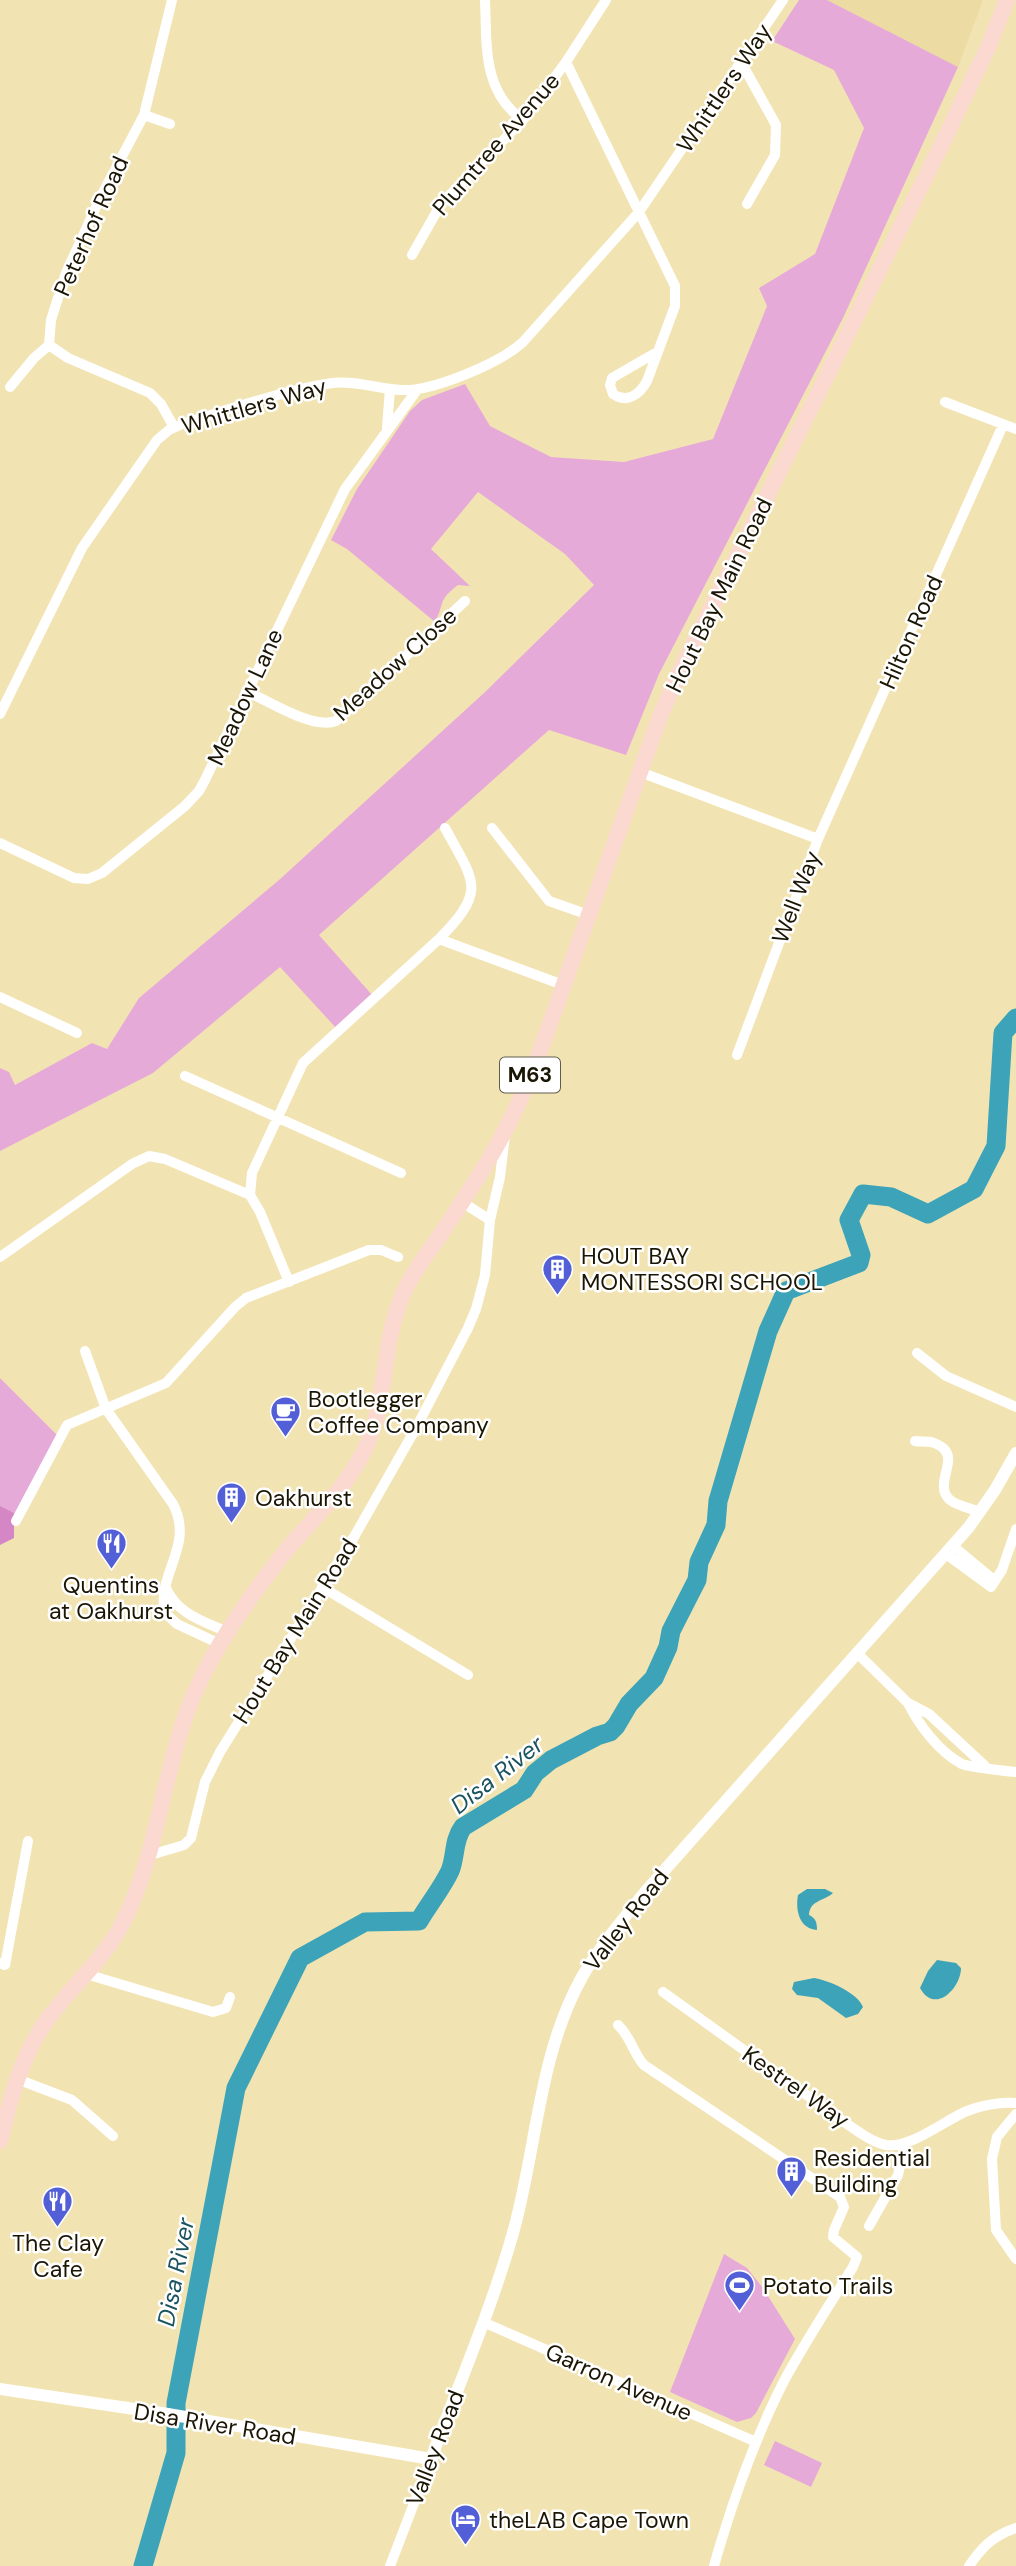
<svg xmlns="http://www.w3.org/2000/svg" width="1016" height="2566" viewBox="0 0 1016 2566" font-family="'DM Sans',sans-serif">
  <rect width="100%" height="100%" fill="#f2e4b2"/>
  <path fill="#ecdba2" d="M827,0H983L958,67Z"/>
  <path fill="#e6aad9" d="M799,0H827L958,67L843,318L659,674L626,755L549,730L319,935L373,996L337,1029L280,967L153,1073L0,1151V1068L9,1072L15,1085L92,1043L107,1049L139,998L279,880L484,693L594,585L565,554L478,492L431,549L470,586L458,585C437,601 445,603 435,622L347,549L331,540L357,489L410,411L422,400L465,384L490,426L551,457L624,462L713,439L767,306L759,288L815,254L864,128L834,70L772,41Z
    M0,1378L60,1438L10,1534L0,1529Z
    M724,2254L747,2268L763,2288L795,2339L756,2413L751,2418L737,2422L670,2392Z
    M775,2441L822,2463L811,2487L764,2465Z"/>
  <path fill="#d487c4" d="M0,1506L14,1513V1538L0,1545Z"/>
  <path fill="#3ca3b8" d="M807,1889H825L833,1893C824,1901 810,1900 809,1915C816,1918 817,1923 817,1930C800,1929 795,1911 798,1895Z
    M937,1960L956,1963L961,1968C961,1988 935,2015 920,1988L928,1971Z
    M814,1978C828,1980 858,1993 863,2007L858,2014L846,2018L818,1998L797,1995L792,1989L794,1982Z"/>
  <g fill="none" stroke-linecap="round" stroke-linejoin="round">
    <path stroke="#3ca3b8" stroke-width="19" d="M143,2566L176,2453V2403L236,2088L300,1958L365,1922L419,1921C429,1904 442,1888 450,1871C456,1857 453,1840 463,1827L524,1790L535,1773L551,1760L597,1736L610,1732L616,1726L629,1704L654,1678L668,1647L671,1631L697,1580L699,1562L716,1525L718,1501L768,1331L786,1291L859,1263L861,1255L849,1220L863,1194L891,1197L928,1214L974,1189L996,1146L1003,1033L1016,1018"/>
    <path stroke="#fff" stroke-width="10" d="M485,0C487,44 482,92 523,120
      M566,62L675,286V306L647,381C640,394 627,404 613,394L610,385L612,378L657,352
      M741,62L776,125L775,155L747,204
      M144,115L170,124
      M412,255L441,204L523,120L566,62L606,0
      M49,345L51,320L66,273L101,196L144,115L172,0
      M49,345L68,358L150,393L161,404L174,427
      M10,387L34,358L49,345
      M945,402L1016,429
      M387,428L390,389
      M246,691C269,701 313,730 336,721L465,601
      M0,714L82,548L157,440L169,430L182,424C228,410 285,390 332,383C355,380 378,389 401,390C432,392 500,363 523,342L639,212L783,0
      M640,772L818,839
      M492,828L549,901L589,915
      M0,843L74,878L88,879L102,873L185,806L199,791L205,780L345,489L417,390
      M439,939C487,890 475,883 445,828
      M0,997L77,1033
      M737,1055L818,839L1003,425
      M185,1076L401,1173
      M250,1195L252,1173L303,1063L439,939L563,985
      M490,1220L500,1177L505,1135
      M0,1257L132,1164L149,1156L165,1159L250,1195L260,1212L289,1282
      M85,1351L106,1409L173,1504C195,1546 156,1574 165,1613L177,1624L220,1644
      M917,1353L946,1376L1016,1407
      M915,1441C920,1442 926,1441 931,1442C968,1453 931,1481 949,1499C956,1506 971,1508 980,1512
      M16,1521L67,1425L166,1383L235,1307L246,1298L369,1250H381L398,1257
      M953,1546L994,1580
      M946,1554L991,1587L1002,1570L1016,1529
      M322,1587L468,1675
      M166,1588C177,1614 203,1621 227,1632
      M858,1654L908,1703L929,1714L985,1766
      M908,1703C919,1725 939,1752 962,1764C970,1767 1005,1771 1016,1772
      M147,1856L184,1845L191,1838L205,1782L220,1752L354,1537L416,1428L468,1328L476,1309L485,1275L490,1220L462,1202
      M0,1963L5,1965L28,1841
      M86,1974L213,2012L226,2008L230,1997
      M663,1992L847,2124C859,2132 872,2142 886,2145C910,2149 945,2120 967,2111C983,2105 999,2102 1016,2103
      M618,2025C631,2037 633,2053 644,2065L840,2197L844,2207L834,2230L833,2237L857,2257L853,2267C830,2304 805,2342 784,2381C754,2440 732,2502 714,2566
      M17,2079L72,2100L113,2136
      M1016,2114L997,2137L992,2159L996,2230L1016,2259
      M869,2226L898,2175L905,2143
      M483,2322L756,2442
      M390,2566L431,2459
      M969,2566C982,2547 994,2535 1016,2528"/>
    <path stroke="#fff" stroke-width="12" d="M0,2389L168,2414L431,2459C459,2384 491,2310 513,2233C537,2148 538,2056 582,1977C600,1946 624,1918 646,1891L969,1527L995,1490L1016,1453"/>
    <path stroke="#fbd9d1" stroke-width="16" d="M0,2141C11,2096 22,2053 50,2016C74,1984 105,1958 123,1922C162,1846 163,1755 201,1679C224,1632 256,1588 289,1547C315,1517 345,1488 363,1453C388,1405 381,1348 401,1299C411,1274 428,1253 443,1231C468,1193 493,1156 513,1115C537,1065 554,1011 573,959C602,879 631,799 659,719L679,673L945,138L989,45L1007,0"/>
  </g>
  <defs>
    <symbol id="building-pin" viewBox="-11 -11 22 30"><path d="M0 17L-7.5 6A9.5 9.5 0 1 1 7.5 6Z" fill="#535fd6" stroke="#fff"/><path d="M-4-6H4V6H1V3H-1V6H-4ZM-2.5-4.3h1.7v1.8h-1.7ZM.8-4.3h1.7v1.8H.8ZM-2.5-1h1.7V.8h-1.7ZM.8-1h1.7V.8H.8Z" fill="#fff"/></symbol>
    <symbol id="cafe-pin" viewBox="-11 -11 22 30"><path d="M0 17L-7.5 6A9.5 9.5 0 1 1 7.5 6Z" fill="#535fd6" stroke="#fff"/><path d="M-5.5-4.5H6V0H3Q3 3.5 0 3.5H-2.5Q-5.5 3.5-5.5 0ZM3-3.2v2h1.7v-2ZM-6 4.5H4V6H-6Z" fill="#fff"/></symbol>
    <symbol id="restaurant-pin" viewBox="-11 -11 22 30"><path d="M0 17L-7.5 6A9.5 9.5 0 1 1 7.5 6Z" fill="#535fd6" stroke="#fff"/><path d="M-5-6h1v4h1v-4h1v4h1v-4h1v5L-1.5 .5V6h-2V.5L-5-1ZM5-6V6H3V1.5H1.5Q1.5-4 5-6Z" fill="#fff"/></symbol>
    <symbol id="stadium-pin" viewBox="-11 -11 22 30"><path d="M0 17L-7.5 6A9.5 9.5 0 1 1 7.5 6Z" fill="#535fd6" stroke="#fff"/><path d="M0-5a6.5 5 0 1 0 0 10a6.5 5 0 1 0 0-10ZM-3.5-1.8h7v3.6h-7Z" fill="#fff"/></symbol>
    <symbol id="hotel-pin" viewBox="-11 -11 22 30"><path d="M0 17L-7.5 6A9.5 9.5 0 1 1 7.5 6Z" fill="#535fd6" stroke="#fff"/><path d="M-6-4.5h1.5V1H6V5H4.5V3h-9V5H-6ZM-4 0a1.8 1.8 0 1 1 3.6 0ZM.5 0V-2.5h3Q6-2.5 6 0Z" fill="#fff"/></symbol>
  </defs>
  <g fill-rule="evenodd">
    <use href="#building-pin" x="540" y="1252" width="35" height="47"/>
    <use href="#cafe-pin" x="268" y="1394" width="35" height="47"/>
    <use href="#building-pin" x="214" y="1480" width="35" height="47"/>
    <use href="#restaurant-pin" x="94" y="1526" width="35" height="47"/>
    <use href="#building-pin" x="774" y="2154" width="35" height="47"/>
    <use href="#restaurant-pin" x="40" y="2184" width="35" height="47"/>
    <use href="#stadium-pin" x="722" y="2268" width="35" height="47"/>
    <use href="#hotel-pin" x="448" y="2502" width="35" height="47"/>
  </g>
  <g text-anchor="middle" stroke-width="5" stroke-linejoin="round" paint-order="stroke">
    <rect fill="#fff" stroke="#5f5c4f" stroke-width="2" x="500" y="1057.5" width="60" height="35" rx="5"/>
    <g font-size="21" font-weight="bold" fill="#1b1604">
      <text x="530" y="1082">M63</text>
    </g>
    <g font-size="23" fill="#1b1604" stroke="#fff">
      <text transform="translate(724 88) rotate(-56)" y="8">Whittlers Way</text>
      <text transform="translate(496 144) rotate(-49)" y="8">Plumtree Avenue</text>
      <text transform="translate(91 226) rotate(-66)" y="8">Peterhof Road</text>
      <text transform="translate(254 406) rotate(-16)" y="8">Whittlers Way</text>
      <text transform="translate(719 595) rotate(-64)" y="8">Hout Bay Main Road</text>
      <text transform="translate(911 632) rotate(-66)" y="8">Hilton Road</text>
      <text transform="translate(395 664) rotate(-42)" y="8">Meadow Close</text>
      <text transform="translate(245 697) rotate(-65)" y="8">Meadow Lane</text>
      <text transform="translate(796 897) rotate(-69)" y="8">Well Way</text>
      <text transform="translate(295 1631) rotate(-58)" y="8">Hout Bay Main Road</text>
      <text transform="translate(626 1920) rotate(-52)" y="8">Valley Road</text>
      <text transform="translate(796 2087) rotate(35)" y="8">Kestrel Way</text>
      <text transform="translate(619 2382) rotate(24)" y="8">Garron Avenue</text>
      <text transform="translate(215 2424) rotate(9)" y="8">Disa River Road</text>
      <text transform="translate(435 2448) rotate(-69)" y="8">Valley Road</text>
    </g>
    <g font-size="23" fill="#1b1604" stroke="#fff" text-anchor="start">
      <text x="581" y="1264">HOUT BAY<tspan x="581" dy="26">MONTESSORI SCHOOL</tspan></text>
      <text x="308" y="1407">Bootlegger<tspan x="308" dy="26">Coffee Company</tspan></text>
      <text x="255" y="1506">Oakhurst</text>
      <text x="111" y="1593" text-anchor="middle">Quentins<tspan x="111" dy="26">at Oakhurst</tspan></text>
      <text x="814" y="2166">Residential<tspan x="814" dy="26">Building</tspan></text>
      <text x="58" y="2251" text-anchor="middle">The Clay<tspan x="58" dy="26">Cafe</tspan></text>
      <text x="763" y="2294">Potato Trails</text>
      <text x="489" y="2528">theLAB Cape Town</text>
    </g>
    <g font-size="24" font-style="italic" fill="#1b5460" stroke="#fff">
      <text transform="translate(497 1775) rotate(-38)" y="8">Disa River</text>
      <text transform="translate(176 2272) rotate(-79)" y="8">Disa River</text>
    </g>
  </g>
</svg>
